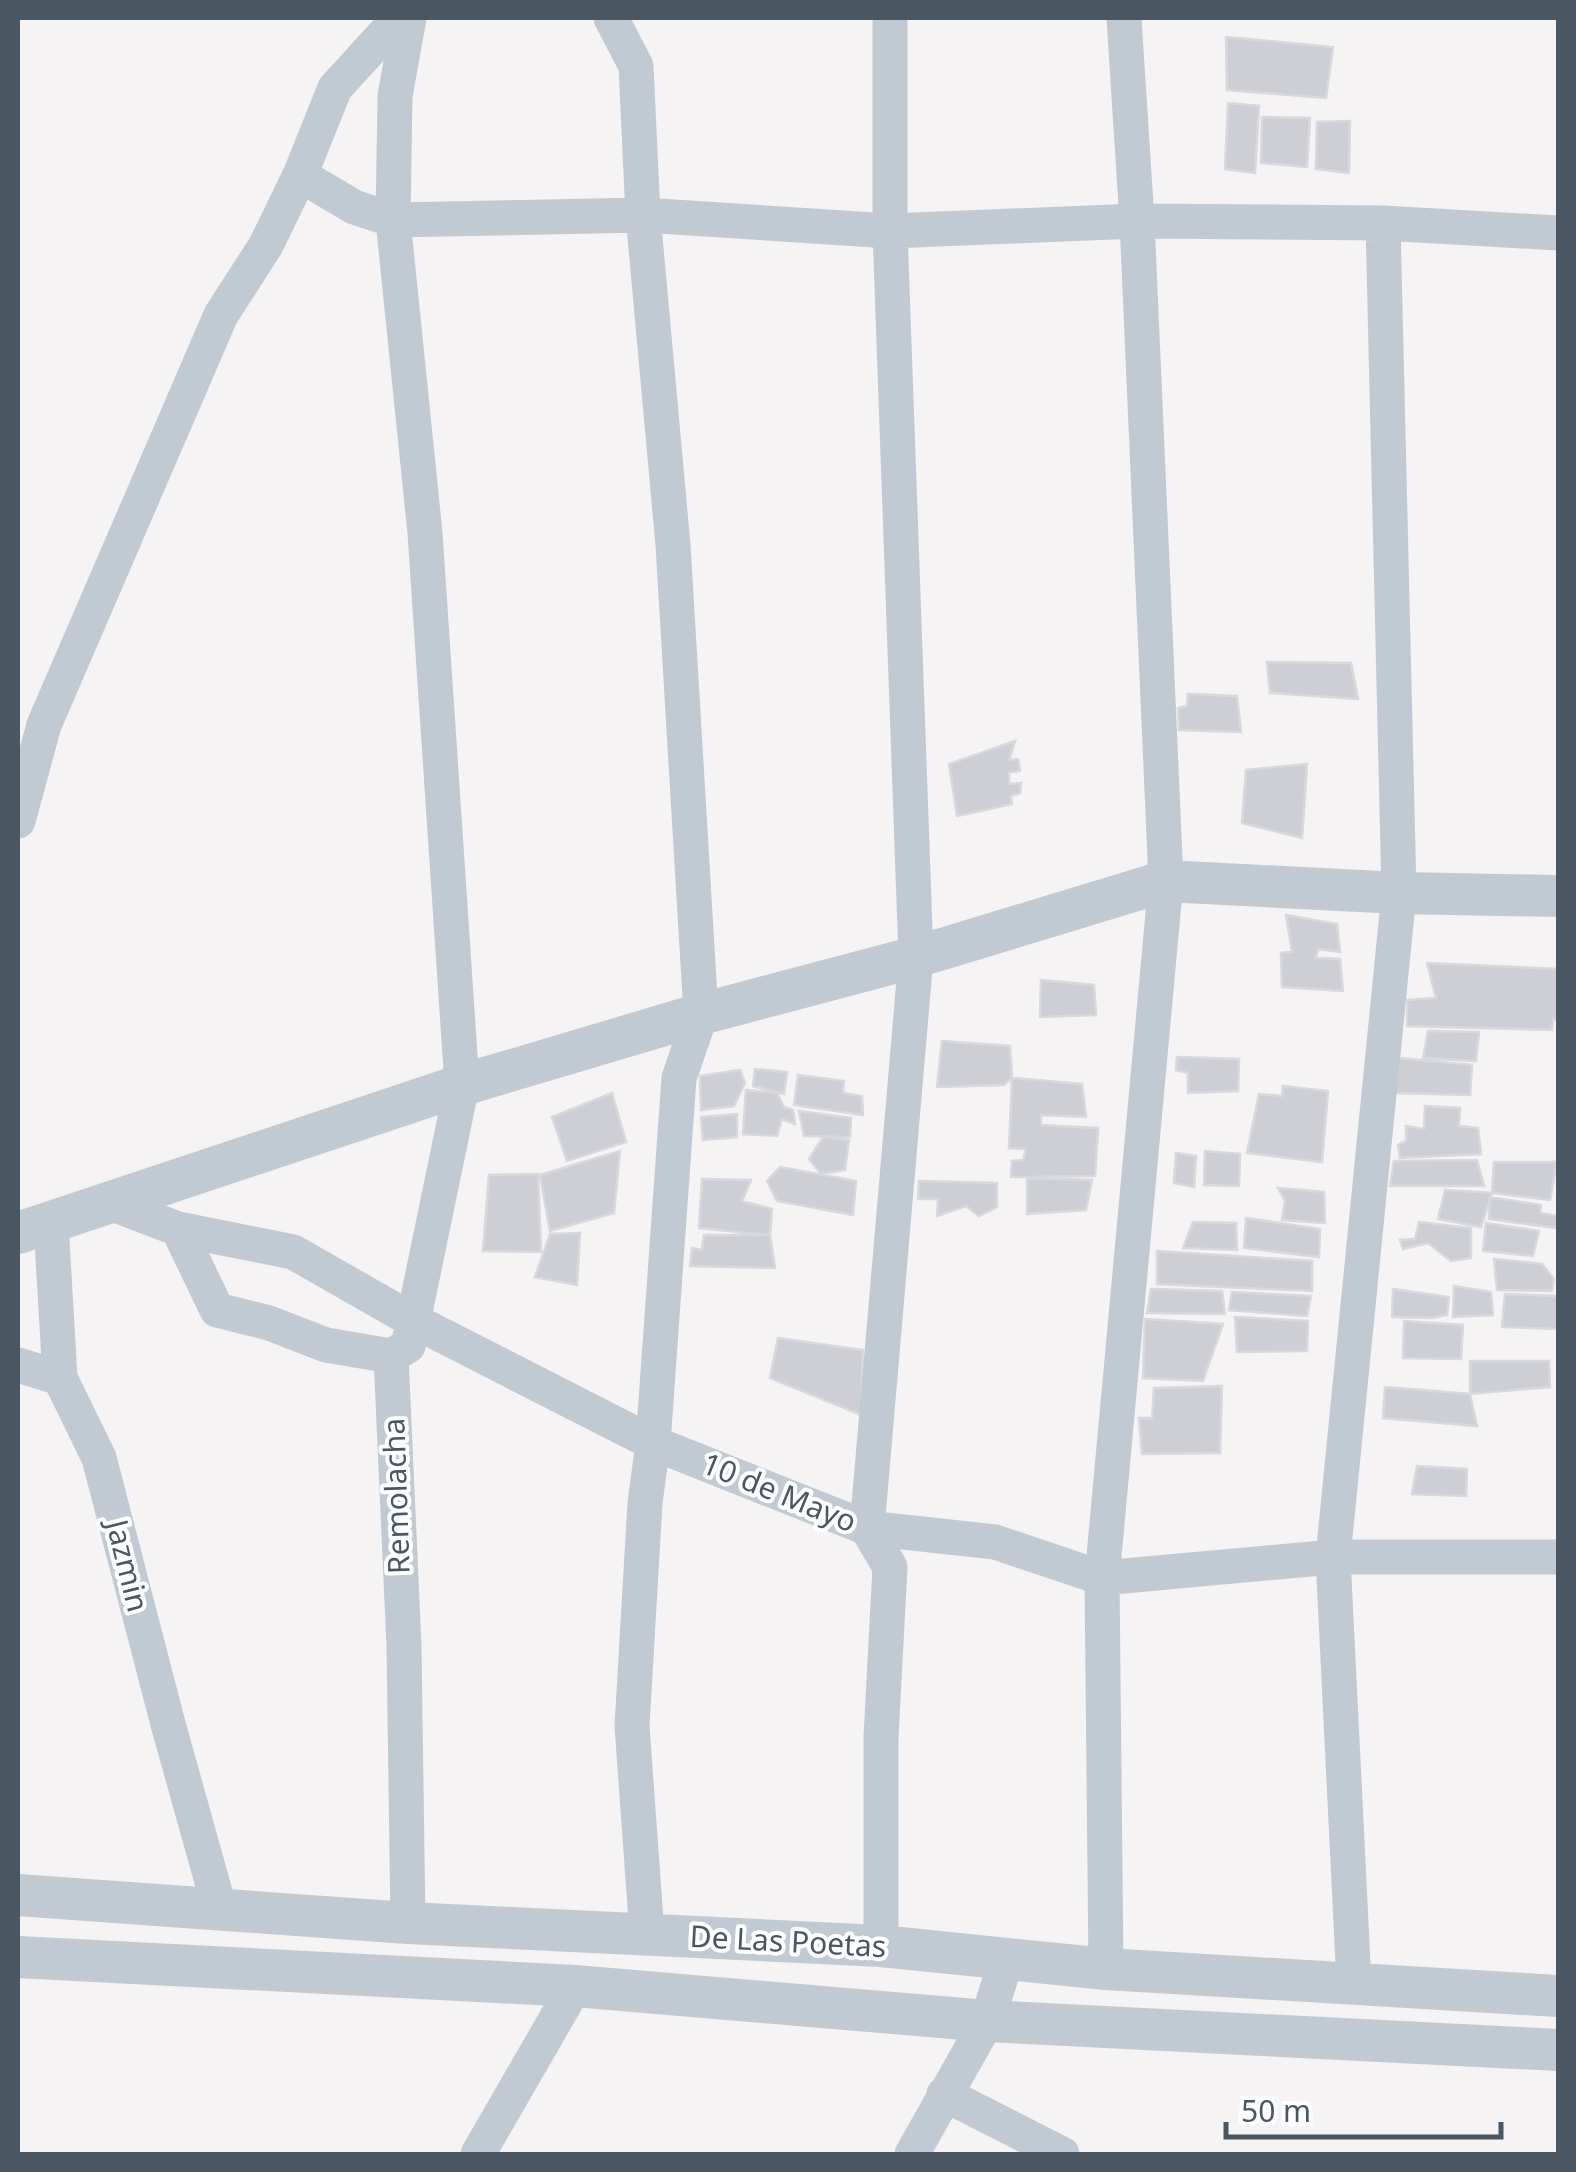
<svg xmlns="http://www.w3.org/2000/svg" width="1576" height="2172" viewBox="0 0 1576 2172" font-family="'Noto Sans',sans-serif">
  <rect width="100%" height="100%" fill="#f5f3f3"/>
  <path fill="#cdcfd5" stroke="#d7d9de" stroke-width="2.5" d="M1226,37L1333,47L1326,98L1227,90Z
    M1228,103L1259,106L1255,173L1225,169Z
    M1262,117L1310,118L1307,167L1261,163Z
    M1350,121L1349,173L1316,169L1317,122Z
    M1267,662L1351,663L1358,699L1270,693Z
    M1188,694L1237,696L1241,732L1179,730L1178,708L1187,706Z
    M1015,741L1009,760L1018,759L1020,771L1009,772V784L1021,783L1020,793L1011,796L1012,804L957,816L949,764Z
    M1307,764L1302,838L1242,823L1246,770Z
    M1286,915L1337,924L1340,952L1318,949L1316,958L1340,959L1343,991L1282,987L1281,953L1292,952Z
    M1427,963L1558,969V1020L1553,1019L1552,1030L1407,1026V1000L1436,998Z
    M1041,980L1094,985L1096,1015L1040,1017Z
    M1428,1031L1479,1032L1476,1061L1423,1058Z
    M942,1041L1010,1046L1012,1078L1004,1085L937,1087Z
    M1177,1057L1239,1059L1238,1091L1188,1093V1073L1176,1070Z
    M1399,1058L1472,1065L1470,1095L1395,1093Z
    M755,1069L787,1072L784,1094L753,1086Z
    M740,1070L745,1083L734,1106L701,1110L700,1076Z
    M798,1075L844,1081L843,1093L862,1096L863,1115L794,1105Z
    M1012,1078L1082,1084L1086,1117L1041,1115V1125L1098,1128L1095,1176L1011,1177L1012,1161L1023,1160L1026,1149L1009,1148Z
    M1283,1086L1328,1091L1322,1162L1247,1153L1259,1094L1282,1096Z
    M746,1090L777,1093L784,1107L793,1110L795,1124L782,1119L777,1136L743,1134Z
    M612,1093L626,1142L567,1161L552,1117Z
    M1425,1106L1460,1108L1459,1126L1478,1128L1481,1154L1400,1158L1398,1145L1406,1141V1126L1424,1129Z
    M799,1111L851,1118L850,1137L804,1136Z
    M737,1114V1137L703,1140L701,1117Z
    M823,1137L849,1140L845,1170L821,1174L809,1159Z
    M620,1151L614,1213L550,1231L540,1175Z
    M1205,1151L1240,1154L1239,1186L1204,1185Z
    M1176,1153L1196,1156L1194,1187L1174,1183Z
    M1477,1160L1484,1186H1390L1394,1161Z
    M1494,1162H1557L1550,1200L1492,1193Z
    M780,1167L856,1181L853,1215L777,1201L767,1181Z
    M538,1174L541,1252L483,1251L489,1175Z
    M1027,1178L1092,1180L1086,1210L1027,1214Z
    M702,1179L751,1180L742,1201L772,1209L770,1235L699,1228Z
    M919,1181L997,1183V1207L979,1216L966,1206L937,1216L938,1199H918Z
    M1278,1188L1324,1192L1325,1223L1282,1220L1285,1201Z
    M1445,1190L1492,1193L1481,1227L1438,1219Z
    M1490,1197L1541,1205L1540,1213L1558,1216L1557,1228L1489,1219Z
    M1246,1218L1320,1229L1319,1257L1244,1248Z
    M1193,1222L1236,1223L1237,1250L1183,1248Z
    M1419,1222L1471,1228V1258L1451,1261L1428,1243L1403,1249L1400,1240L1415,1239Z
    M1486,1223L1539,1231L1533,1256L1483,1251Z
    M580,1233L577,1285L535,1277L550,1234Z
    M704,1235H770L775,1268L690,1266L692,1248L702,1250Z
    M1157,1251L1312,1261V1291L1157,1284Z
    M1494,1259L1542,1264L1554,1279L1552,1291L1497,1290Z
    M1454,1286L1491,1292L1493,1315L1453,1317Z
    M1151,1289L1222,1291L1225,1314L1147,1313Z
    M1393,1289L1449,1297L1447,1315L1431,1318L1392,1317Z
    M1232,1292L1311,1296L1307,1316L1229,1310Z
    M1505,1294L1558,1296V1329L1502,1327Z
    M1235,1317L1308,1321L1307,1351L1237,1352Z
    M1145,1319L1223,1324L1203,1381L1143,1378Z
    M1404,1321L1463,1325L1461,1359L1403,1358Z
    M778,1338L863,1350L861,1415L770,1378Z
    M1470,1361H1549L1550,1387L1470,1394Z
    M1222,1386L1220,1453L1142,1454L1139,1418H1152L1154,1388Z
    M1385,1387L1470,1394L1477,1426L1383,1418Z
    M1417,1466L1467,1469L1466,1496L1412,1494Z"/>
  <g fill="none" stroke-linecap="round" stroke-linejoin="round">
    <path stroke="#c1cad2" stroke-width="35" d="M611,18L636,66L643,215L673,545L701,1014L679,1078L653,1443L645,1503L632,1726L647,1934
      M300,175L335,88L388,30L395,18
      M18,821L44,725L221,315L266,245L300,175L354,207L393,220L643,215L890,231L1137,221L1383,223L1558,233
      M110,1203L178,1229L293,1252L414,1321L653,1443L867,1528L995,1542L1102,1578L1333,1557H1558
      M51,1223L60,1378L99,1458L168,1724L220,1910
      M178,1229L217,1310L269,1323L326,1345L391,1356
      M18,1365L60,1378
      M408,1923L404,1646L391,1356L408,1346L462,1085L425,533L393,220L395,96L409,18
      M881,1946V1737L890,1567L867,1528L916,957L890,231V18
      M1106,1969L1102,1578L1166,881L1137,221L1124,18
      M1354,1984L1333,1557L1399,893L1383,223
      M944,2094L1062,2154
      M478,2154L575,1986
      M912,2154L987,2021L1007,1958"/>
    <path stroke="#c1cad2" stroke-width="42" d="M18,1233L462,1085L701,1014L916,957L1166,881L1399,893L1558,896
      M18,1895L408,1923L881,1946L1106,1969L1558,1996
      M18,1957L575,1986L987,2021L1558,2050"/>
  </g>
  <g text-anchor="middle" stroke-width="8" stroke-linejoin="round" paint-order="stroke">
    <g font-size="30" fill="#4a5661" stroke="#fff">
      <text transform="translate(779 1493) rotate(22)" y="10">10 de Mayo</text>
      <text transform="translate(397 1496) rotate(-92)" y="10">Remolacha</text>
      <text transform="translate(127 1566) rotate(76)" y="10">Jazmin</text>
      <text transform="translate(788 1942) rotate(3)" y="10">De Las Poetas</text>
    </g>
  </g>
  <rect width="1576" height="2172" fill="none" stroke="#4a5661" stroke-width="40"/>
  <path d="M1226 2122v15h275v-15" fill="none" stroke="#4a5661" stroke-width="5"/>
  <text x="1241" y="2122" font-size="30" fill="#4a5661" stroke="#ffffff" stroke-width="8" paint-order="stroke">50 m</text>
</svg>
